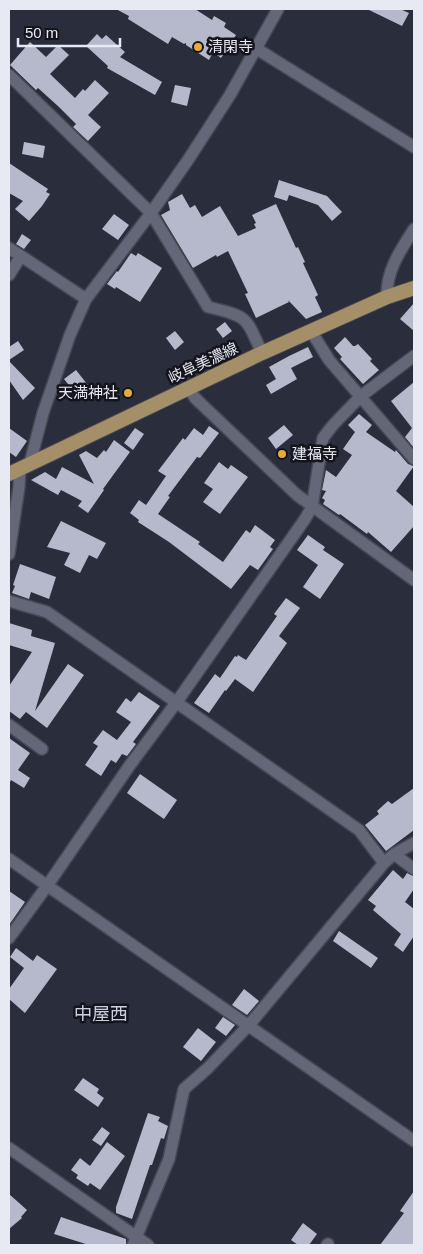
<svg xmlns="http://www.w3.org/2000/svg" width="423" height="1254" viewBox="0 0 423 1254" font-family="Helvetica,'Noto Sans JP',sans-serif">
  <rect width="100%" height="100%" fill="#2a2d3b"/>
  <path fill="#b6b9cc" d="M116,9H195L212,20L214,16L226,23L224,27L236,35L221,58L213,52L209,60L186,45V43L184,44L172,37L168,44L128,19L129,16Z
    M367,9H400L409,13L402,26Z
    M97,34L102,39L106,35L125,52L120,57L162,82L155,95L107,68L108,66L86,46Z
    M30,42L46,57L58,45L69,55L50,74L75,98L83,89L85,91L95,80L109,93L88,115L101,127L88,141L73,127L76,124L59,107L38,88L36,90L10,65Z
    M175,85L191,88L187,106L171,102Z
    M24,142L45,146L43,158L22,154Z
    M9,163L48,189L46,192L50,194L42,206L29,221L15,209L23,201L9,193Z
    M279,180L327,196L342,212L332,221L318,205L289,195L287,201L274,197Z
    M182,194L190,208L195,205L202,217L220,206L238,236L256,228L254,224L256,223L252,215L276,204L296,248L298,247L305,262L303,263L318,295L315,297L322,312L306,319L288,300L289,302L256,318L245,294L248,293L228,251L217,257L216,255L193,268L161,215L170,210L168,202Z
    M114,214L129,225L118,240L102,229Z
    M22,234L31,240L24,249L16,244Z
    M131,253L136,256L138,253L162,268L140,302L116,287L115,289L107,284L117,271L118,272Z
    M414,303V331L400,319Z
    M225,322L232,331L223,338L216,329Z
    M175,331L184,342L175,350L166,338Z
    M345,337L353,346H355L358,344L372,359L370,361L379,370L363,384L340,359L342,357L334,348Z
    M18,341L24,350L9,360V347Z
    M308,347L313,357L291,368L297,379L271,394L266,385L276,379L269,367L289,356Z
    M9,361L35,388L23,400L9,380Z
    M76,370L91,389L79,398L64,379Z
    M414,382V448L405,437L412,428L391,401Z
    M359,414L372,425L366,432L395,452L396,450L408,464L414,466L396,491L414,507V526L391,552L368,532L367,534L340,514L339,515L323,504L325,500L322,498L326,491L322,490L326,470L336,477L352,455L343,449L355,432L348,425Z
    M284,425L293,435L276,449L268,438Z
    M209,426L219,433L200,458L197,457L168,496L170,497L158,514L200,542L198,544L223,562L246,530L250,533L255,525L275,540L270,547L273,549L258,570L250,565L231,589L169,542L138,522L139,520L130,513L139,500L146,505L166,476L158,471L183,438L185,440L194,428L203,435Z
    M9,428L27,441L16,457L9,452Z
    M135,428L144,434L133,450L124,443Z
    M114,440L130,452L103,489L104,490L88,513L78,506L82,501L61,490L58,495L31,480L45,472L56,479L62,467L94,484L79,455L86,451L97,458L104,450L106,452Z
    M219,462L228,469L231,465L248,477L220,514L203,502L213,489L204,483Z
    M61,521L106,543L97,559L89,555L80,573L64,565L70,553L47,547Z
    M308,535L325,547L323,550L344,564L320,599L303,587L318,565L297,550Z
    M20,564L56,577L49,599L31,592L29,599L12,593L15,586L13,585Z
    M286,598L300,608L279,636L287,643L253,692L235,679L226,691L225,690L209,713L194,703L215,674L220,678L235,656L237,657L238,655L246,660L277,616L274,614Z
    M9,623L32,630L31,636L55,643L35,711L68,664L84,675L47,728L26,712L20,719L9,711V686L32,652L9,645Z
    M139,692L160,706L133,742L136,744L127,756L122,754L116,763L111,760L101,776L85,765L98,746L93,743L103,730L117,740L131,722L116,712L126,698L131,702Z
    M9,738L30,753L18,770L30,778L24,788L11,780L9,784Z
    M140,774L177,800L164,819L127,793Z
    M414,788V830L386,851L365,825L379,814L377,811L388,801L392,804Z
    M393,870L403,879L407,873L414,876V889L405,902L414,909V936L403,952L394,945L401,934L373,910L376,906L368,900Z
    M9,891L25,902L9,925Z
    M339,931L378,958L371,968L333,941Z
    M16,948L33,961L37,955L57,969L25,1013L9,999V989L24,968L10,957Z
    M244,989L259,1001L247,1015L232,1005Z
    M223,1017L235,1025L226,1036L215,1028Z
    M198,1028L216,1042L201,1061L183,1047Z
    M83,1078L99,1089L97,1093L104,1098L98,1107L74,1090Z
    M148,1113L160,1117L158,1121L168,1126L164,1139L161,1138L152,1165H150L132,1219L116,1213V1207Z
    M102,1127L110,1133L101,1146L92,1140Z
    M107,1142L125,1156L100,1190L90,1183L88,1186L76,1178L78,1175L71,1170L80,1158L90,1166Z
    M414,1191V1245H380L404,1213L400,1211Z
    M9,1194L27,1210L21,1217L22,1218L9,1229Z
    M61,1217L126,1239V1245H89L54,1234Z
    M303,1223L317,1234L309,1245H298L291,1240Z"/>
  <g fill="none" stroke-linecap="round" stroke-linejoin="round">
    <defs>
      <path id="minor" d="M257,49L414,147
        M9,75L151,213L208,307C249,317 245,316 262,353
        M9,248L86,299
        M9,275L21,256
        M387,297C386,271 400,251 414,229
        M311,331L329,360L414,459
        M189,388L195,398L297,495L414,580
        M30,463L43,413L70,335L86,299L151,213L188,160L230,95L278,9
        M9,554L19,487L20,468
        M9,601L47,612L359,830L384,863
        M9,725L42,749
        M394,854L414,869
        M9,859L414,1141
        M9,938L47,886L130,765L176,703L305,519L312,507L323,438L333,425L361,396L414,356
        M9,1148L148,1245
        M133,1245L169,1159L184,1089L208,1068L249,1025L384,863L394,854L414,843
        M327,1245L328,1244"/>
      <path id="primary" d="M9,474L262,353L387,297L414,288"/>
    </defs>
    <use href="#minor" stroke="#464854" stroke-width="14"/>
    <use href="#primary" stroke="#464854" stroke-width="16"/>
    <use href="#minor" stroke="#646777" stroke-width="11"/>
    <use href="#primary" stroke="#a58f69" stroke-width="14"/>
  </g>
  <g fill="#e5ad36" stroke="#14151c" stroke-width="2">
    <circle cx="198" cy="47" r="5"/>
    <circle cx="128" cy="393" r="5"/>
    <circle cx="282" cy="454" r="5"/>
  </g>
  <g text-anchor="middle" stroke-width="5" stroke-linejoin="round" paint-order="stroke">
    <g font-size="15" fill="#e7e9f3" stroke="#14151c" text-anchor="start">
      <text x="208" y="52">清閑寺</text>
      <text x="118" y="398" text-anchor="end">天満神社</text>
      <text x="292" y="459">建福寺</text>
    </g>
    <g font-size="15" fill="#e7e9f3" stroke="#14151c">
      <text transform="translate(203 363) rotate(-25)" y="5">岐阜美濃線</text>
    </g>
    <g font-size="18" fill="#ccd0e3" stroke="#14151c">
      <text x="101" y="1020">中屋西</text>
    </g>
  </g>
  <rect width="423" height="1254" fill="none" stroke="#e7e9f3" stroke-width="20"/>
  <path d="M18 38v8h102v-8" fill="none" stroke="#e7e9f3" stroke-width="2.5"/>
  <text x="25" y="38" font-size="15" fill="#e7e9f3" stroke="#14151c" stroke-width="4" paint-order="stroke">50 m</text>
</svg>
